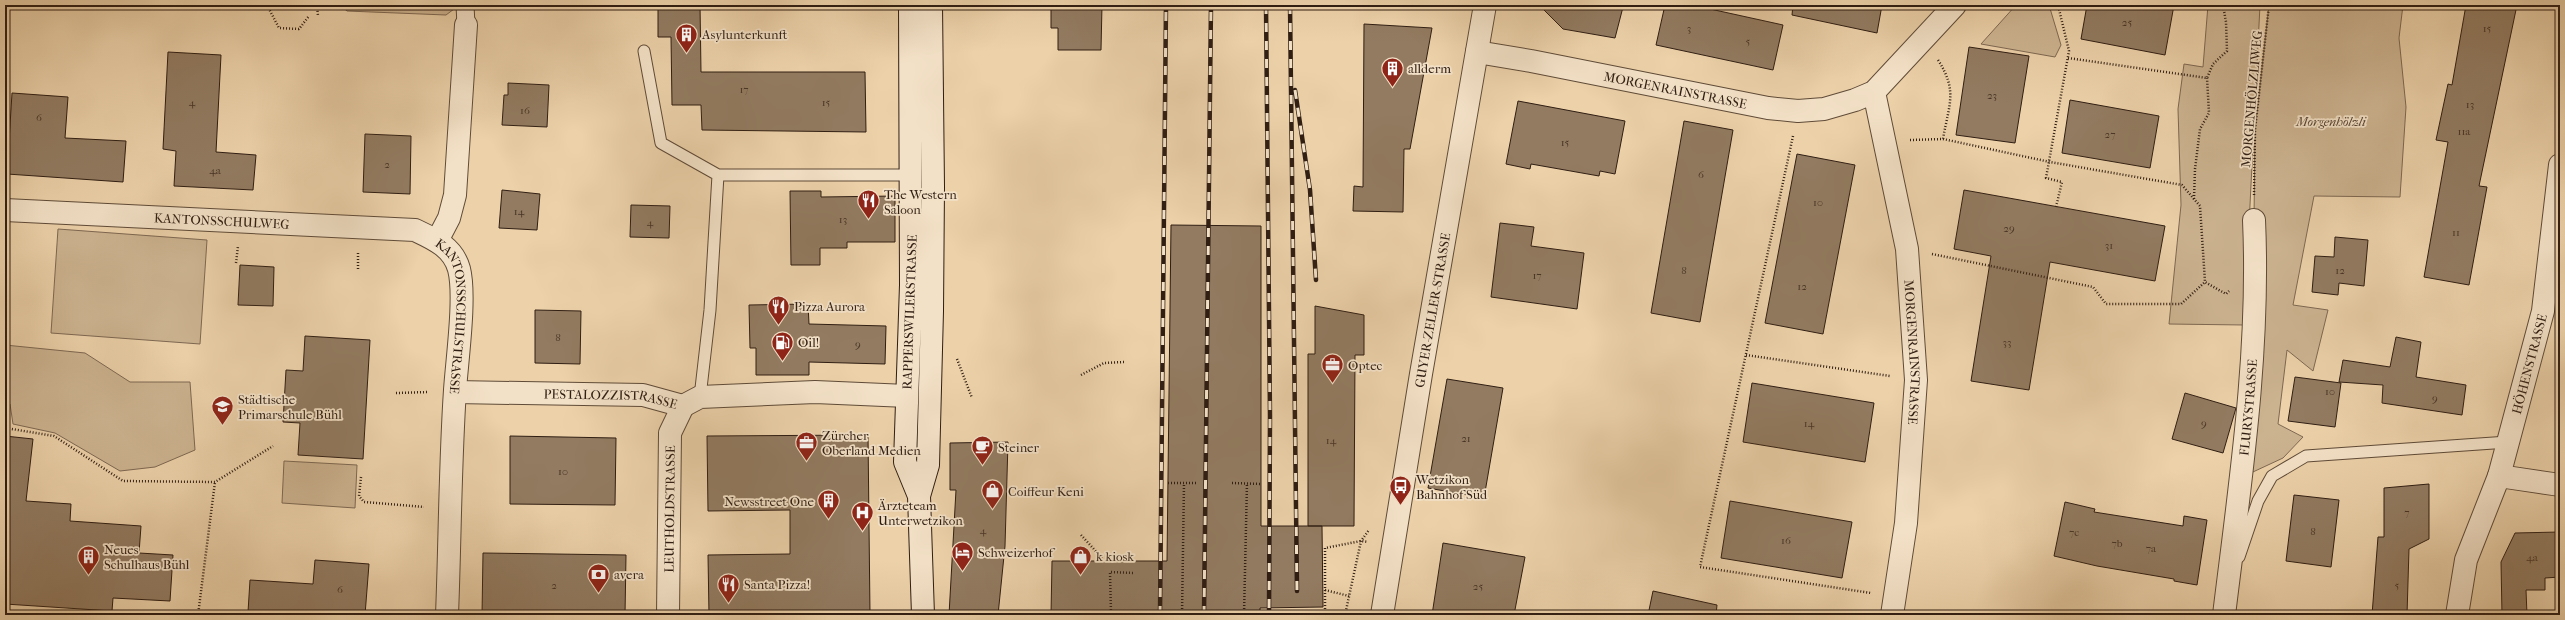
<svg xmlns="http://www.w3.org/2000/svg" width="2565" height="620" viewBox="0 0 2565 620" font-family="'IM FELL French Canon',serif">
  <rect width="100%" height="100%" fill="#ecd1a9"/>
  <filter id="stains"><feTurbulence type="fractalNoise" baseFrequency=".005" numOctaves="4"/><feColorMatrix values="0 0 0 0 .2 0 0 0 0 .09 0 0 0 0 .02 0 0 0 .5 -.17"/></filter>
  <radialGradient id="worn" r=".72"><stop offset=".6" stop-color="#630" stop-opacity="0"/><stop offset="1" stop-color="#630" stop-opacity=".3"/></radialGradient>
  <path fill="#ccb390" stroke="#7e6852" d="M340,5H454V9L446,15L347,11Z
    M2016,5H2049L2061,45L2055,57L1981,44Z
    M2208,5H2260L2244,325L2169,324L2181,205L2178,109L2184,64L2203,67Z
    M2269,5H2403L2399,38L2406,107L2400,197L2314,196L2293,305L2328,310L2313,371L2287,350L2278,424L2303,437L2283,458L2240,478L2254,220L2255,130Z
    M58,229L207,240L200,344L51,333Z
    M5,345L85,353L130,382H190L195,450L155,467L120,471L55,433L13,424L10,404L5,403Z
    M284,461L357,465L355,508L282,503Z"/>
  <path fill="#927b61" stroke="#301e13" d="M658,5H700L701,72H865L866,132L702,130L701,105H672L671,37H658Z
    M1051,5H1102L1101,50H1058V28H1051Z
    M1539,5H1609L1623,7L1615,38L1563,29Z
    M1665,5H1692L1783,25L1773,70L1656,45Z
    M1793,5H1882L1877,33L1792,15Z
    M2087,5H2174L2165,55L2081,39Z
    M2466,5H2517L2479,186L2487,187L2469,285L2424,277L2448,142L2436,140L2448,84L2452,85Z
    M1364,24L1432,28L1410,149H1404L1403,212L1353,211L1354,186L1363,187Z
    M1969,47L2029,56L2015,143L1956,135Z
    M168,52L221,55L216,152L256,155L253,190L174,186L176,151L163,149Z
    M508,83L549,85L547,127L502,125L504,95H508Z
    M12,93L68,97L65,138L126,141L123,182L7,174Z
    M2070,100L2159,116L2150,168L2062,153Z
    M1518,101L1625,121L1615,174L1600,171L1599,176L1531,164L1530,169L1506,164Z
    M1684,121L1733,130L1700,322L1651,313Z
    M365,134L411,136L410,194L363,192Z
    M1797,154L1855,165L1823,334L1765,323Z
    M502,190L540,194L537,230L499,228Z
    M1964,190L2165,226L2155,281L2050,262L2029,390L1971,381L1991,256L1954,249Z
    M790,191H821V197L895,196V242H847V248H820V265H791Z
    M631,205L670,206L669,238L630,237Z
    M1500,223L1534,227L1531,246L1584,253L1577,309L1491,297Z
    M1171,225L1261,226V526H1322L1323,607L1260,608V615H1051L1052,561H1167Z
    M2335,237L2368,240L2364,286L2339,283L2338,295L2312,292L2315,256L2334,257Z
    M240,265L274,267L273,306L238,305Z
    M808,304L809,324L886,326L885,364L809,362V375H756V348H750L749,305Z
    M1315,306L1364,315V355H1355L1354,526H1308V354H1315Z
    M535,310L581,311L580,364L535,363Z
    M305,336L370,340L363,459L298,455L300,423L283,422L286,370L303,371Z
    M2396,337L2421,342L2416,377L2466,385L2462,415L2382,403L2383,385L2339,382L2343,360L2390,367Z
    M2295,377L2341,383L2335,427L2288,421Z
    M1447,379L1503,388L1484,498L1428,488Z
    M1752,383L1874,403L1865,462L1743,442Z
    M2185,393L2236,408L2223,453L2172,439Z
    M868,435L870,615H709L708,555L790,554V510L708,511L707,436Z
    M5,436L33,439L26,501L71,504L70,521L141,526L139,553L173,555L170,601L113,598L112,611L5,604Z
    M510,436L616,438L615,505L510,504Z
    M1008,442L1005,546L998,615H949L956,490H950V443Z
    M2429,484V539L2409,549L2407,615H2372L2378,537H2384V488Z
    M2294,495L2339,500L2331,567L2286,561Z
    M1730,501L1852,522L1842,578L1721,558Z
    M2065,502L2095,509L2094,512L2183,526L2184,516L2207,520L2197,585L2174,581V579L2097,566L2054,556Z
    M2560,532V577L2545,578V590H2526L2527,615H2502L2501,562L2515,533Z
    M1443,543L1525,557L1514,615H1432Z
    M483,553L626,555L625,615H482Z
    M315,560L369,564L365,615L248,612L250,580L313,584Z
    M1653,591L1717,605L1716,615H1648Z"/>
  <g fill="none" stroke-linecap="round" stroke-linejoin="round">
    <defs>
      <path id="service" d="M644,51L661,143L718,175L710,310L700,397
        M718,175H912
        M2239,557L2258,501L2272,476L2306,456L2508,442"/>
      <path id="pedestrian" d="M465,5L466,25"/>
      <g id="minor">
        <path id="s1" d="M1477,52L1531,61L1768,108L1798,111L1824,109L1855,100L1874,92L1955,5"/>
        <path id="s2" d="M1874,92L1907,249L1916,380L1906,523L1892,615"/>
        <path id="s3" d="M5,210L415,230C434,239 453,247 459,269C466,296 457,360 455,390C450,465 450,540 447,615"/>
        <path d="M437,241L449,218L455,195L466,25"/>
        <path id="s4" d="M455,392L643,395L683,406L700,397L815,392L907,396"/>
        <path d="M2499,476L2560,485"/>
        <path id="s5" d="M668,615L670,433L683,406"/>
        <path id="s6" d="M1382,615L1421,374L1485,5"/>
        <path id="s7" d="M2224,615C2240,484 2260,352 2254,220"/>
        <path id="s8" d="M2457,615L2466,560L2499,476L2543,311L2560,165"/>
      </g>
      <path id="secondary" d="M910,5L911,285L905,462L919,496
        M923,615L919,496L928,465L932,311L933,187L931,5"/>
    </defs>
    <use href="#service" stroke="#5f4b38" stroke-width="13"/>
    <use href="#pedestrian" stroke="#5f4b38" stroke-width="19"/>
    <use href="#minor" stroke="#5f4b38" stroke-width="24"/>
    <use href="#secondary" stroke="#301e13" stroke-width="24"/>
    <path stroke="#301e13" stroke-width="2.5" stroke-dasharray="1 2" stroke-linecap="butt" d="M267,5L279,28L299,29L309,16
      M317,5L318,16
      M2068,58L2207,78L2213,64L2227,51L2226,22L2223,5
      M1938,60C1958,91 1949,104 1943,139
      M1793,136L1700,567L1871,593
      M1910,140L1943,139L2050,162L2182,185L2200,206L2205,282L2226,294L2229,291
      M2254,195L2255,130L2269,5
      M2194,199L2195,169L2200,129L2209,113L2207,78
      M2056,207L2062,182L2046,178L2069,51L2058,5
      M1932,254L2093,287L2106,304H2181L2205,282
      M236,263L238,246
      M358,269V252
      M1746,355L1890,376
      M957,359L972,398
      M1081,375L1104,363L1124,362
      M396,393L429,392
      M5,410L6,428L54,436L123,481L215,482L273,446
      M361,477L359,496L364,502L424,507
      M1168,483H1197
      M1232,483L1261,484
      M1081,535L1103,559
      M1325,590L1349,596
      M1325,609V548L1361,541L1368,542
      M1111,613L1110,572L1134,573
      M198,615L215,482
      M1034,615L1036,614
      M1182,615L1184,483
      M1244,615L1247,483
      M1345,615L1361,541L1369,530"/>
    <use href="#service" stroke="#f3e1c7" stroke-width="11"/>
    <use href="#pedestrian" stroke="#f3e1c7" stroke-width="17"/>
    <use href="#minor" stroke="#f3e1c7" stroke-width="22"/>
    <use href="#secondary" stroke="#f3e1c7" stroke-width="22"/>
    <defs>
      <path id="rail" d="M1266,5L1270,416L1269,615
        M1290,5L1297,591
        M1295,90L1310,190L1316,280
        M1160,615L1166,5
        M1204,615L1211,5"/>
    </defs>
    <use href="#rail" stroke="#301e13" stroke-width="4.5"/>
    <use href="#rail" stroke="#f3e1c7" stroke-width="3" stroke-dasharray="9" stroke-linecap="butt"/>
  </g>
  <defs>
    <symbol id="building-pin" viewBox="-11 -11 22 30"><path d="M0 17L-7.5 6A9.5 9.5 0 1 1 7.5 6Z" fill="#8f2418" stroke="#f3e1c7"/><path d="M-4-6H4V6H1V3H-1V6H-4ZM-2.5-4.3h1.7v1.8h-1.7ZM.8-4.3h1.7v1.8H.8ZM-2.5-1h1.7V.8h-1.7ZM.8-1h1.7V.8H.8Z" fill="#fff"/></symbol>
    <symbol id="restaurant-pin" viewBox="-11 -11 22 30"><path d="M0 17L-7.5 6A9.5 9.5 0 1 1 7.5 6Z" fill="#8f2418" stroke="#f3e1c7"/><path d="M-5-6h1v4h1v-4h1v4h1v-4h1v5L-1.5 .5V6h-2V.5L-5-1ZM5-6V6H3V1.5H1.5Q1.5-4 5-6Z" fill="#fff"/></symbol>
    <symbol id="fuel-pin" viewBox="-11 -11 22 30"><path d="M0 17L-7.5 6A9.5 9.5 0 1 1 7.5 6Z" fill="#8f2418" stroke="#f3e1c7"/><path d="M-5.5-6h7V0h2V4h1.3V-2.5L3-4.5l.8-.8L6-3V5H2.5V1h-1V6h-7ZM-4.2-4.7v3.2H.2V-4.7Z" fill="#fff"/></symbol>
    <symbol id="office-pin" viewBox="-11 -11 22 30"><path d="M0 17L-7.5 6A9.5 9.5 0 1 1 7.5 6Z" fill="#8f2418" stroke="#f3e1c7"/><path d="M-6-3h4V-5.5h4V-3h4V5H-6ZM-1-4.5V-3h2v-1.5ZM-6 0V1H6V0Z" fill="#fff"/></symbol>
    <symbol id="school-pin" viewBox="-11 -11 22 30"><path d="M0 17L-7.5 6A9.5 9.5 0 1 1 7.5 6Z" fill="#8f2418" stroke="#f3e1c7"/><path d="M0-5L7-2L0 1L-7-2ZM-4 1L0 2.5L4 1V4Q0 6-4 4Z" fill="#fff"/></symbol>
    <symbol id="cafe-pin" viewBox="-11 -11 22 30"><path d="M0 17L-7.5 6A9.5 9.5 0 1 1 7.5 6Z" fill="#8f2418" stroke="#f3e1c7"/><path d="M-5.5-4.5H6V0H3Q3 3.5 0 3.5H-2.5Q-5.5 3.5-5.5 0ZM3-3.2v2h1.7v-2ZM-6 4.5H4V6H-6Z" fill="#fff"/></symbol>
    <symbol id="bus-pin" viewBox="-11 -11 22 30"><path d="M0 17L-7.5 6A9.5 9.5 0 1 1 7.5 6Z" fill="#8f2418" stroke="#f3e1c7"/><path d="M-5-6H5V4H4V6H2V4H-2V6H-4V4H-5ZM-3.5-4V0h7V-4ZM-3.5 1.2v1.5H-2V1.2ZM2 1.2v1.5H3.5V1.2Z" fill="#fff"/></symbol>
    <symbol id="shop-pin" viewBox="-11 -11 22 30"><path d="M0 17L-7.5 6A9.5 9.5 0 1 1 7.5 6Z" fill="#8f2418" stroke="#f3e1c7"/><path d="M-5-2.5h2.3a2.7 3.5 0 0 1 5.4 0H5L5.5 6h-11ZM-1.5-2.5h3a1.5 2.3 0 0 0-3 0Z" fill="#fff"/></symbol>
    <symbol id="hospital-pin" viewBox="-11 -11 22 30"><path d="M0 17L-7.5 6A9.5 9.5 0 1 1 7.5 6Z" fill="#8f2418" stroke="#f3e1c7"/><path d="M-5-5h3v3.5h4V-5h3V5h-3V1.5h-4V5h-3Z" fill="#fff"/></symbol>
    <symbol id="hotel-pin" viewBox="-11 -11 22 30"><path d="M0 17L-7.5 6A9.5 9.5 0 1 1 7.5 6Z" fill="#8f2418" stroke="#f3e1c7"/><path d="M-6-4.5h1.5V1H6V5H4.5V3h-9V5H-6ZM-4 0a1.8 1.8 0 1 1 3.6 0ZM.5 0V-2.5h3Q6-2.5 6 0Z" fill="#fff"/></symbol>
    <symbol id="bank-pin" viewBox="-11 -11 22 30"><path d="M0 17L-7.5 6A9.5 9.5 0 1 1 7.5 6Z" fill="#8f2418" stroke="#f3e1c7"/><path d="M-6-4H6V4H-6ZM0-2.3a2.3 2.3 0 1 0 0 4.6a2.3 2.3 0 1 0 0-4.6Z" fill="#fff"/></symbol>
  </defs>
  <g fill-rule="evenodd">
    <use href="#building-pin" x="674" y="22" width="25" height="34"/>
    <use href="#building-pin" x="1380" y="56" width="25" height="34"/>
    <use href="#restaurant-pin" x="856" y="188" width="25" height="34"/>
    <use href="#restaurant-pin" x="766" y="294" width="25" height="34"/>
    <use href="#fuel-pin" x="770" y="330" width="25" height="34"/>
    <use href="#office-pin" x="1320" y="352" width="25" height="34"/>
    <use href="#school-pin" x="210" y="394" width="25" height="34"/>
    <use href="#office-pin" x="794" y="430" width="25" height="34"/>
    <use href="#cafe-pin" x="970" y="434" width="25" height="34"/>
    <use href="#bus-pin" x="1388" y="474" width="25" height="34"/>
    <use href="#shop-pin" x="980" y="478" width="25" height="34"/>
    <use href="#building-pin" x="816" y="488" width="25" height="34"/>
    <use href="#hospital-pin" x="850" y="500" width="25" height="34"/>
    <use href="#hotel-pin" x="950" y="540" width="25" height="34"/>
    <use href="#building-pin" x="76" y="544" width="25" height="34"/>
    <use href="#shop-pin" x="1068" y="544" width="25" height="34"/>
    <use href="#bank-pin" x="586" y="562" width="25" height="34"/>
    <use href="#restaurant-pin" x="716" y="572" width="25" height="34"/>
  </g>
  <g text-anchor="middle" stroke-width="3.5" stroke-linejoin="round" paint-order="stroke">
    <g font-size="11" fill="#483526">
      <text x="2127" y="26">25</text>
      <text x="1689" y="32">3</text>
      <text x="2487" y="32">15</text>
      <text x="1748" y="45">5</text>
      <text x="744" y="93">17</text>
      <text x="1992" y="99">23</text>
      <text x="192" y="106">4</text>
      <text x="826" y="106">15</text>
      <text x="2470" y="108">13</text>
      <text x="525" y="114">16</text>
      <text x="39" y="121">6</text>
      <text x="2464" y="135">11a</text>
      <text x="2110" y="138">27</text>
      <text x="1565" y="146">15</text>
      <text x="387" y="168">2</text>
      <text x="215" y="174">4a</text>
      <text x="1701" y="178">6</text>
      <text x="1818" y="206">10</text>
      <text x="519" y="215">14</text>
      <text x="843" y="223">13</text>
      <text x="650" y="226">4</text>
      <text x="2009" y="232">29</text>
      <text x="2456" y="236">11</text>
      <text x="2109" y="249">31</text>
      <text x="1684" y="274">8</text>
      <text x="2340" y="274">12</text>
      <text x="1537" y="279">17</text>
      <text x="1802" y="290">12</text>
      <text x="558" y="341">8</text>
      <text x="2007" y="346">33</text>
      <text x="858" y="348">9</text>
      <text x="2330" y="395">10</text>
      <text x="2435" y="402">9</text>
      <text x="1809" y="427">14</text>
      <text x="2204" y="427">9</text>
      <text x="1466" y="442">21</text>
      <text x="1331" y="444">14</text>
      <text x="563" y="475">10</text>
      <text x="2407" y="516">7</text>
      <text x="983" y="534">4</text>
      <text x="2313" y="535">8</text>
      <text x="2074" y="536">7c</text>
      <text x="1786" y="544">16</text>
      <text x="2117" y="547">7b</text>
      <text x="2151" y="552">7a</text>
      <text x="2532" y="561">4a</text>
      <text x="554" y="589">2</text>
      <text x="2397" y="589">5</text>
      <text x="1478" y="590">25</text>
      <text x="340" y="593">6</text>
    </g>
    <g font-size="13" fill="#301e13" stroke="#f3e1c7" text-anchor="start">
      <text x="702" y="39">Asylunterkunft</text>
      <text x="1408" y="73">allderm</text>
      <text x="884" y="199">The Western<tspan x="884" dy="15">Saloon</tspan></text>
      <text x="794" y="311">Pizza Aurora</text>
      <text x="798" y="347">Oil!</text>
      <text x="1348" y="370">Optec</text>
      <text x="238" y="404">Städtische<tspan x="238" dy="15">Primarschule Bühl</tspan></text>
      <text x="822" y="440">Zürcher<tspan x="822" dy="15">Oberland Medien</tspan></text>
      <text x="998" y="452">Steiner</text>
      <text x="1416" y="484">Wetzikon<tspan x="1416" dy="15">Bahnhof Süd</tspan></text>
      <text x="1008" y="496">Coiffeur Keni</text>
      <text x="814" y="506" text-anchor="end">Newsstreet One</text>
      <text x="878" y="510">Ärzteteam<tspan x="878" dy="15">Unterwetzikon</tspan></text>
      <text x="104" y="554">Neues<tspan x="104" dy="15">Schulhaus Bühl</tspan></text>
      <text x="978" y="557">Schweizerhof</text>
      <text x="1096" y="561">k kiosk</text>
      <text x="614" y="579">avera</text>
      <text x="744" y="589">Santa Pizza!</text>
    </g>
    <g font-size="13" fill="#301e13" stroke="#f3e1c7">
      <text dy="5" stroke="none"><textPath href="#s1" startOffset="202">MORGENRAINSTRASSE</textPath></text>
      <text transform="translate(2251 99) rotate(-85)" y="5">MORGENHÖLZLIWEG</text>
      <text dy="5" stroke="none"><textPath href="#s3" startOffset="217">KANTONSSCHULWEG</textPath></text>
      <text dy="5" stroke="none"><textPath href="#s6" startOffset="309">GUYER-ZELLER-STRASSE</textPath></text>
      <text transform="translate(909 312) rotate(-88)" y="5">RAPPERSWILERSTRASSE</text>
      <text dy="5" stroke="none"><textPath href="#s3" startOffset="516">KANTONSSCHULSTRASSE</textPath></text>
      <text dy="5" stroke="none"><textPath href="#s2" startOffset="264">MORGENRAINSTRASSE</textPath></text>
      <text dy="5" stroke="none"><textPath href="#s8" startOffset="262">HÖHENSTRASSE</textPath></text>
      <text dy="5" stroke="none"><textPath href="#s4" startOffset="156">PESTALOZZISTRASSE</textPath></text>
      <text dy="5" stroke="none"><textPath href="#s7" startOffset="209">FLURYSTRASSE</textPath></text>
      <text dy="5" stroke="none"><textPath href="#s5" startOffset="106">LEUTHOLDSTRASSE</textPath></text>
    </g>
    <g font-size="13" font-style="italic" fill="#574332" stroke="#f3e1c7">
      <text x="2331" y="126">Morgenhölzli</text>
    </g>
  </g>
  <rect width="2565" height="620" fill="none" stroke="#ecd1a9" stroke-width="20"/>
  <rect x="6" y="6" width="2553" height="608" fill="none" stroke="#301e13" stroke-width="2"/>
  <rect x="10" y="10" width="2545" height="600" fill="none" stroke="#301e13"/>
  <rect width="100%" height="100%" filter="url(#stains)"/>
  <rect width="100%" height="100%" fill="url(#worn)"/>
</svg>
